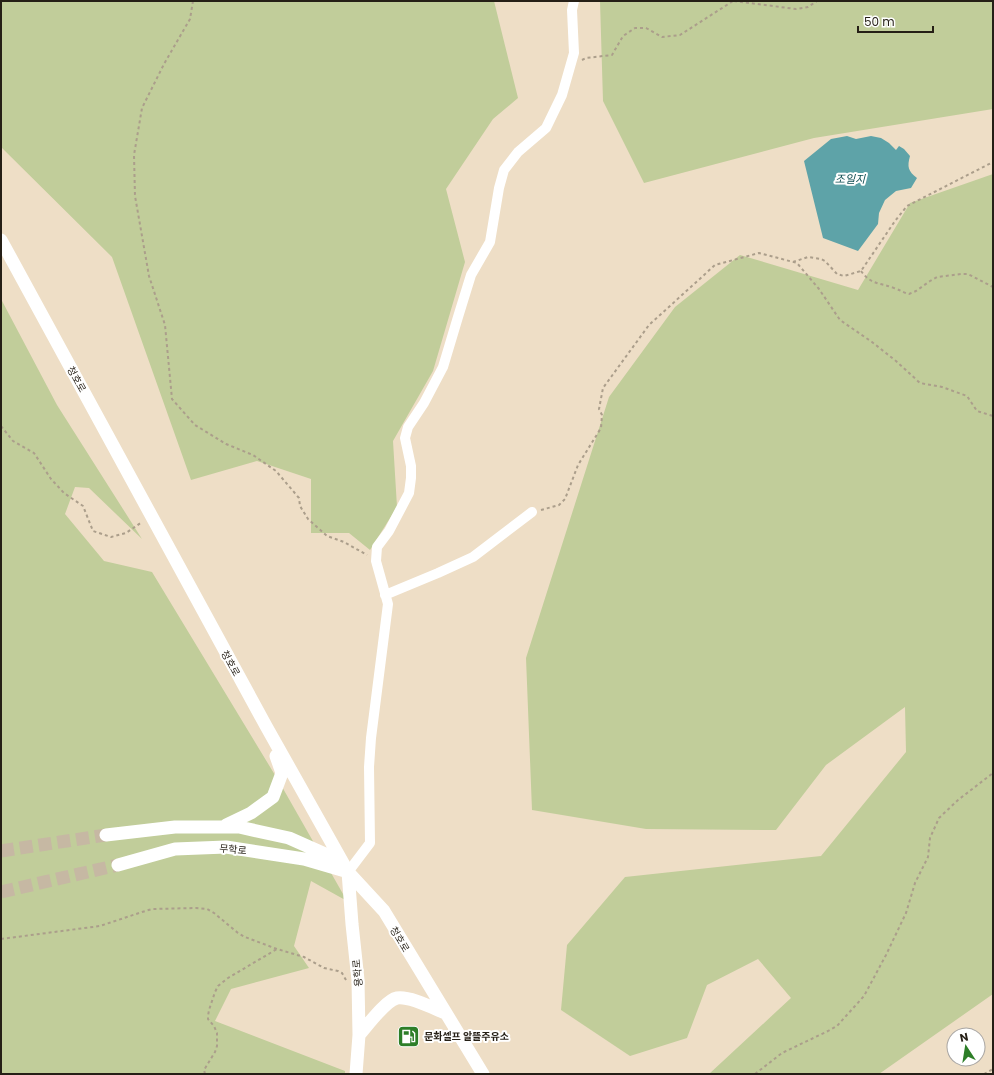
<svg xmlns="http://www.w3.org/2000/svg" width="994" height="1075" viewBox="0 0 994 1075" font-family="Poppins,'Noto Sans KR',sans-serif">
  <rect width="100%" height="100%" fill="#eedec6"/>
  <path fill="#c1cd9a" d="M1,1H494L518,98L493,119L446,189L465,262L433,371L393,441L397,507L370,550L349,533H311V479L257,461L191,480L112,257L1,147Z
    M600,1H993V109L814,138L644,183L603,101Z
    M993,174V994L879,1074H709L791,998L758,959L707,985L687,1038L630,1056L561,1010L567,945L625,877L821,856L906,752L905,707L826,765L776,830L646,829L532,810L526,658L609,397L675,307L740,255L858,290L910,203Z
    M1,299L57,405L142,539L89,488L75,487L65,514L104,561L152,572L281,785L347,901L311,881L294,946L309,968L231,989L215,1021L345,1071V1074H1Z"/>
  <path fill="#5ea3a8" d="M847,136L856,139L871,136L881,138L889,143L896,150L899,146L904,149L910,156C907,167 908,171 917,178L911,188L896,191L885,200L879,213L878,224L858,251L823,238L804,161L831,139Z"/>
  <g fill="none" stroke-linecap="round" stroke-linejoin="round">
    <path stroke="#c6b8a3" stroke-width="13" stroke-dasharray="13 6" stroke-linecap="butt" d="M1,851L106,835
      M1,892L118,865"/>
    <path stroke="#ab9e8b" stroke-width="2" stroke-dasharray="3 3" stroke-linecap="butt" d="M193,1L190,19L164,64L142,108L134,155L135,196L149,276L165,325L172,399L195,425L226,444L253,455L276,471L299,498L300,506L308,519L327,536L344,542L367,555
      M734,1L796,9L808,7L817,1
      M582,60L586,58L612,55L623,36L635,28H646L662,37L680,35L733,1
      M793,262L808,257L821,259L825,261L837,274L844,276L861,271L895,221L907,206L993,162
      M861,271C871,285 881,283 894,288C900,290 904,293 909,294L916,291L930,281L937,277L961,274H968L993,287
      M1,426L13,441L34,453L51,479L64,493L83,506L93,531L111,537L126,533L142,522
      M541,510L559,505L565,499L578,465L601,428L602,415L599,409L603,388L649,325L715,265L759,253L797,263L819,289L840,320L872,342L896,361L920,383L942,387L967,396L977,411L993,416
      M1,939L100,926L142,912L152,909L196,908L207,909L214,913L238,933L245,937L277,949L304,957L324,968L338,971L342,973L346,980
      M205,1074L204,1070L215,1052L217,1046V1033L214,1026L208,1019V1016L209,1010L215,992L218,986L228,978L277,949
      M755,1074L782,1053L828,1031L837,1026L864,996L886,955L906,913L915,883L928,857L930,838L939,818L958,800L993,773
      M984,1074L993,1069"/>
    <path stroke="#fff" stroke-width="10" d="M385,595L438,573L473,557L532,512
      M348,872L370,843L369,767L371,738L388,604L376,561L377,547L389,531L409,493L411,478V466L405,438L408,427L424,403L443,367L458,317L471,275L490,242L499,188L504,170L518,152L546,128L562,95L574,53L572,10L574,1"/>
    <path stroke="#fff" stroke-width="13" d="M1,240L266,726L348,872L384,911L483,1074
      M226,825L251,813L273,797L282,773L276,756
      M106,835L175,827H239L289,838L334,858L343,866
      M118,865L175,849L226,847L304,859L345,871
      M348,872L352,924L358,980L359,1035L356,1074
      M359,1035C367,1026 386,1000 397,998C410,996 433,1008 445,1013"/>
  </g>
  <defs>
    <symbol id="fuel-square" viewBox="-11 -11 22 22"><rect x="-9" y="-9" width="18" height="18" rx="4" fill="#2d7e28" stroke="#fff"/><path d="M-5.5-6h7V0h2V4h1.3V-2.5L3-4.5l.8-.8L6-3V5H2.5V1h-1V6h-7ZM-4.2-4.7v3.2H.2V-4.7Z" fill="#fff"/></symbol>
  </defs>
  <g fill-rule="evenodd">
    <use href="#fuel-square" x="396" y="1024" width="25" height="25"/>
  </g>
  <g text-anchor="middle" stroke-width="4" stroke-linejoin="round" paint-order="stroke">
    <g font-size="10" fill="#251f16" stroke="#fff">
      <text transform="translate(77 379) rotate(61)" y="4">청호로</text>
      <text transform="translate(231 663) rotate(61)" y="4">청호로</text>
      <text transform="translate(233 849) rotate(5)" y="4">무학로</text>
      <text transform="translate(400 939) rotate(59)" y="4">청호로</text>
      <text transform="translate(357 973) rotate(-95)" y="4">용학로</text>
    </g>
    <g font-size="10" font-weight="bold" fill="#251f16" stroke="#fff" text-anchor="start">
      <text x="424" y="1040">문화셀프 알뜰주유소</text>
    </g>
    <g font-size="11" font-style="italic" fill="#114f53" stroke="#fff">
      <text x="850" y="183">조일지</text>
    </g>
  </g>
  <rect width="994" height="1075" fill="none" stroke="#251f16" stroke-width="4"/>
  <g transform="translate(966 1047) rotate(348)"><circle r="19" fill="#ffffff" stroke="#a8a5a2"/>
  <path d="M0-3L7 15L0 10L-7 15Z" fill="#2d7e28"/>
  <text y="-6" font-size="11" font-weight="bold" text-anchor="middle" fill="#251f16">N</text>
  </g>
  <path d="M858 26v6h75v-6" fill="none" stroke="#251f16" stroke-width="2"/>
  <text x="864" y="26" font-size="12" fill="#251f16" stroke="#ffffff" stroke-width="3" paint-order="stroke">50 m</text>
</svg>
